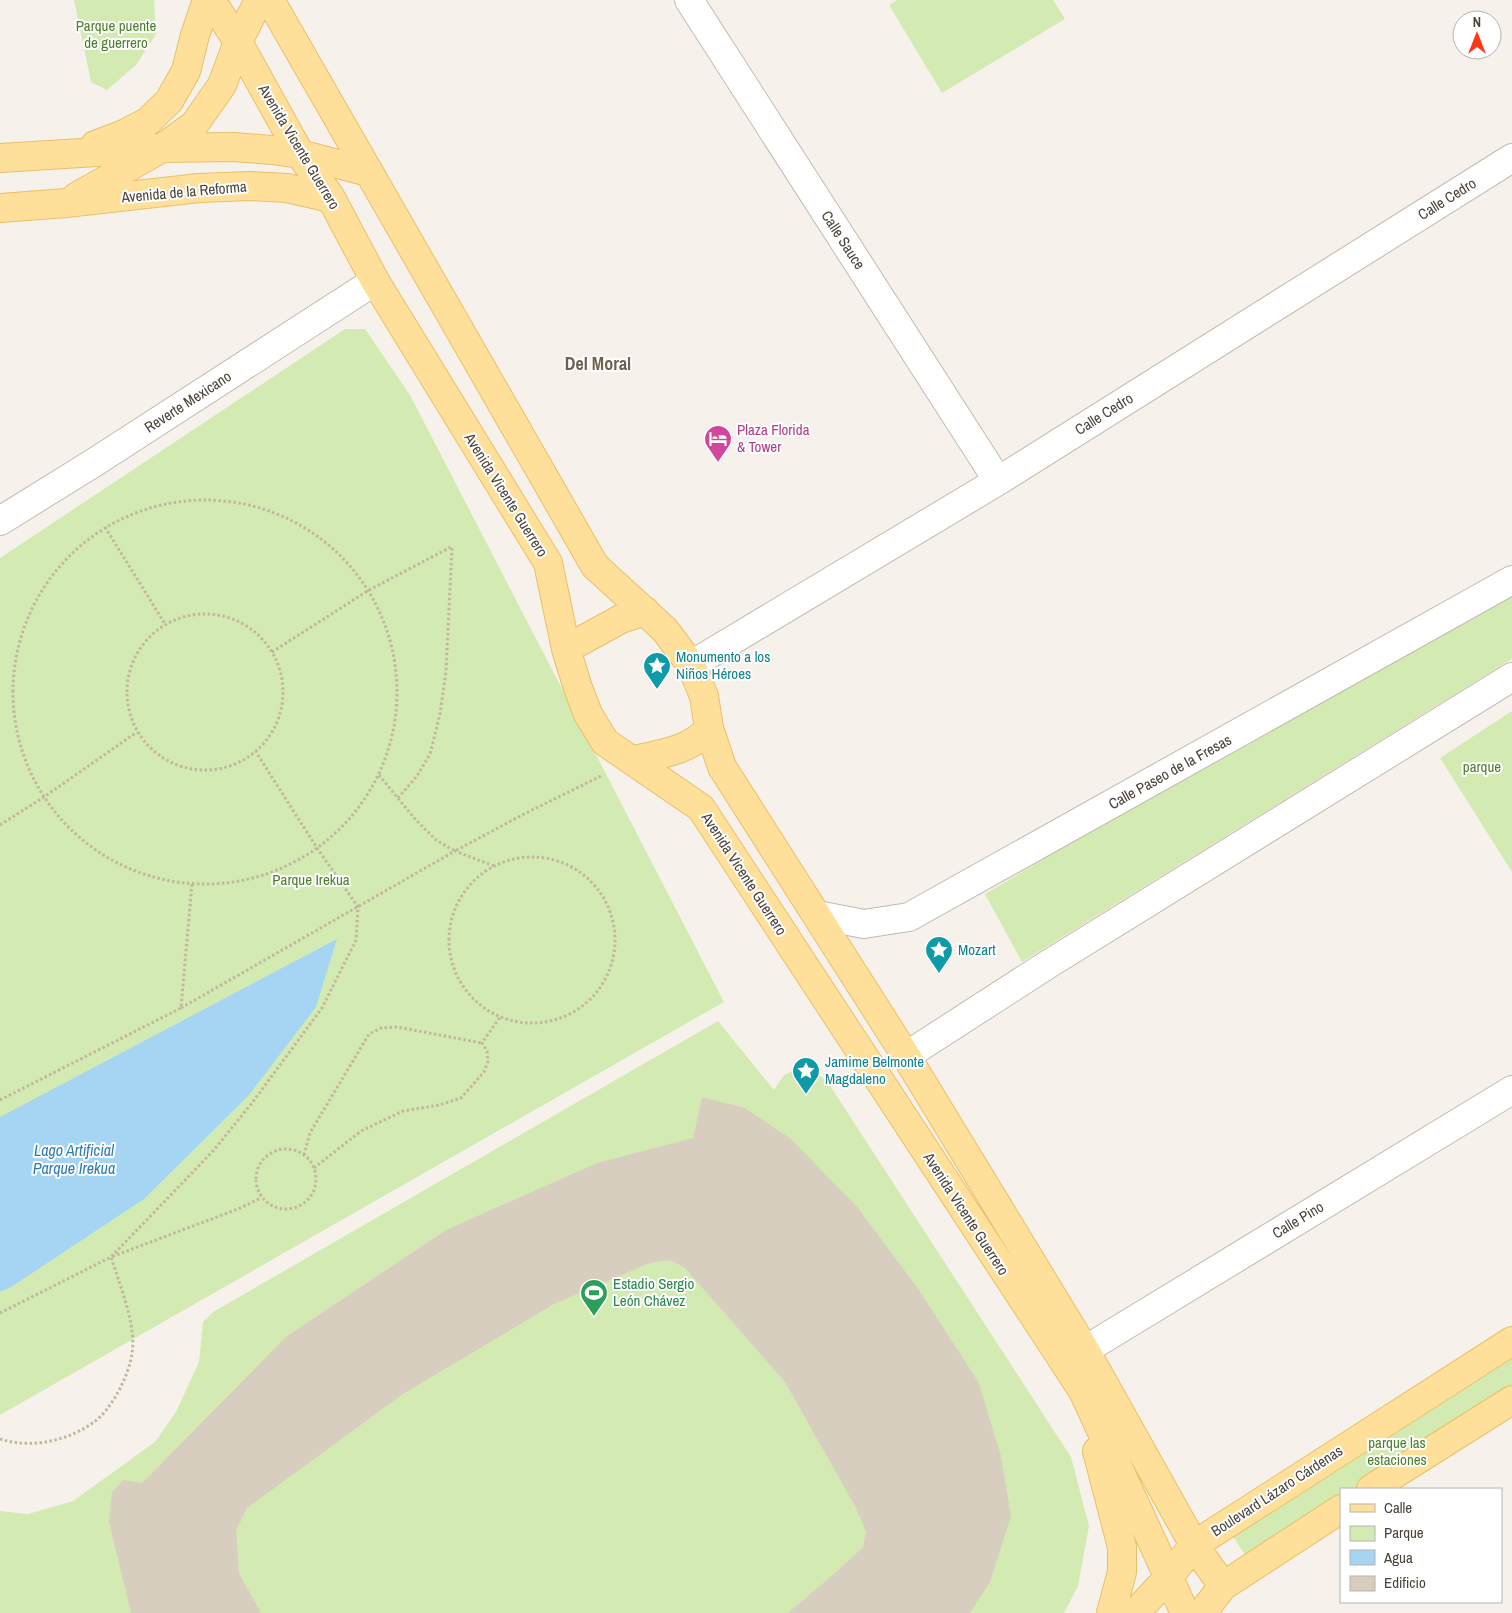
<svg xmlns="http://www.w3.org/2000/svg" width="1512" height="1613" viewBox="0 0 1512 1613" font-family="'Archivo Narrow',sans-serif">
  <rect width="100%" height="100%" fill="#f6f2eb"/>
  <path fill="#d3ebb3" d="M74,0H154L156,34L136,65L107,90L91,82Z
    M897,0H1053L1065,19L942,93L889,5Z
    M345,329H365L410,395L724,1002L0,1415V558Z
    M1512,579V659L1022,962L985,894Z
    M1512,711V872L1440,758Z
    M718,1021L774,1090L784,1075L797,1069H811L827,1081L1071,1457L1089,1526L1078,1586L1064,1613H0V1511L28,1514L73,1501L155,1442L176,1412L199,1362L203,1322L213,1312Z
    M1512,1357V1398L1370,1489H1341V1508L1251,1564L1232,1535Z"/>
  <path fill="#a6d5f4" d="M337,939L316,1007L249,1095L144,1199L11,1287L0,1292V1117Z"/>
  <path fill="#d8cec0" d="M702,1097L745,1108L791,1139L858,1208L919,1290L979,1383L1001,1456L1011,1516L990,1582L970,1613H788L835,1573L863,1547L866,1532L856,1508L785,1382L684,1267L670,1260L650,1263L554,1304L403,1394L247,1508L236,1531L239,1573L261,1613H131L109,1522L112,1492L123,1480L142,1483L287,1336L446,1230L597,1163L693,1138Z"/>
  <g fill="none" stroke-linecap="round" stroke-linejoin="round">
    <defs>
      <path id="minor" d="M689,0L998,481
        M0,521L95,462L375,281
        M691,665L998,481L1512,158
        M817,915L864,924L909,917L1512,580
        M906,1056L1047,965L1512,677
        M1085,1350L1512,1090"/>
      <path id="major" d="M211,0L238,42L300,154L331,198L375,281L548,563L566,649L578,688L588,714L605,742L701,808L1083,1391L1185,1613
        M270,0L595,566L665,630L691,665L704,696L709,728L722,767L906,1056L1085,1350L1194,1545L1223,1586
        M95,145L124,134L147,122L169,101L186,71L195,35L207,0
        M0,158L162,148L233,147L272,150L300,154L368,172
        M76,197L162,148L194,125L222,85L238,42L259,0
        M0,208L66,203L199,188L250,186L287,188L331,198
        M566,649L621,619L645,611
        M633,760C658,755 693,750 709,728
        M1097,1451L1122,1547V1572L1111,1613
        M1371,1489L1512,1400
        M1135,1613L1168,1578L1194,1545L1512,1341
        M1202,1613L1223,1586L1341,1509"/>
    </defs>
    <use href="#minor" stroke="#c2baad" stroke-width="30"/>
    <use href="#major" stroke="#e9bf66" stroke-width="30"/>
    <path stroke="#c4b69d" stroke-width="3" stroke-dasharray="2.5 2.5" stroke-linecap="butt" d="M13 692a192 192 0 1 1 384 0a192 192 0 1 1-384 0Z
      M105,527L165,624
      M127 692a78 78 0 1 1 156 0a78 78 0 1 1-156 0Z
      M272,652L369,590L451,547
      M379,775L415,819L436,840L455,851L524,814L601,776
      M398,798L417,776L430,754L440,714L446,672L452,547
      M0,825L44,797L137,732
      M449 940a83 83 0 1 1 166 0a83 83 0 1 1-166 0Z
      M181,1008L455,851L494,866
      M0,1100L181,1008L192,883
      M256 1179a30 30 0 1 1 60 0a30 30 0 1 1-60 0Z
      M304,1155L310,1133L369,1034L381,1028L397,1027L482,1043
      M314,1168L361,1131L403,1111L439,1105L461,1098L484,1072L488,1061L487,1051L482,1043L500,1017
      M0,1313L111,1257L213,1151L252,1103L322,1008L356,940L358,907L317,848L256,752
      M0,1439C31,1449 68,1441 94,1422C113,1408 129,1375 132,1353C137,1326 119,1283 111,1257L238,1209L261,1198"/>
    <use href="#minor" stroke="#fff" stroke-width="28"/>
    <use href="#major" stroke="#ffe09b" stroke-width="28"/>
  </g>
  <defs>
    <symbol id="hotel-pin" viewBox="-11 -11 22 30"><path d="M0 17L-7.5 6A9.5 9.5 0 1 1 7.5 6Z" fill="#d1479c" stroke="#fff"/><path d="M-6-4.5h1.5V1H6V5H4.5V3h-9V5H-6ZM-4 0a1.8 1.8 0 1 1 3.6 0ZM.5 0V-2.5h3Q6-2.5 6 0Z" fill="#fff"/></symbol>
    <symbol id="sight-pin" viewBox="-11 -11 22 30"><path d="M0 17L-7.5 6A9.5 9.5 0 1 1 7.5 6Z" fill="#0f9aa8" stroke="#fff"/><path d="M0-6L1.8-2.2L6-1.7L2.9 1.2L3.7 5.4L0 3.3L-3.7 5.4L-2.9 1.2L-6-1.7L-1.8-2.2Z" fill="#fff"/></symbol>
    <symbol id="stadium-pin" viewBox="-11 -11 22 30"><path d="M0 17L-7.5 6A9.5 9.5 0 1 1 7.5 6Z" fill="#2e9e5b" stroke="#fff"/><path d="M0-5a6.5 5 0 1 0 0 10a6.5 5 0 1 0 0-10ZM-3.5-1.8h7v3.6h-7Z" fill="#fff"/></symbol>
  </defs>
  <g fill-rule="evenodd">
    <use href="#hotel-pin" x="702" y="423" width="32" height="43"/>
    <use href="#sight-pin" x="641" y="650" width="32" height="43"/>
    <use href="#sight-pin" x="923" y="934" width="32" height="43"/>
    <use href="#sight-pin" x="790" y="1055" width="32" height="43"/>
    <use href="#stadium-pin" x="578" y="1277" width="32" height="43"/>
  </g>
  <g text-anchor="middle" stroke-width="4" stroke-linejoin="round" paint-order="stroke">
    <g font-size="15" fill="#4b8028" stroke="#fff">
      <text x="116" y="31">Parque puente<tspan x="116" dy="17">de guerrero</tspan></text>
      <text x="1482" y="772">parque</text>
      <text x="311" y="885">Parque Irekua</text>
      <text x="1397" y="1448">parque las<tspan x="1397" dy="17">estaciones</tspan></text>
    </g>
    <g font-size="15" fill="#4b4338" stroke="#fff">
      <text transform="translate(299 147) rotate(59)" y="5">Avenida Vicente Guerrero</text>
      <text transform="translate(184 192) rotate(-5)" y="5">Avenida de la Reforma</text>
      <text transform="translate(1447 199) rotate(-32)" y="5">Calle Cedro</text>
      <text transform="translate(843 240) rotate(57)" y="5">Calle Sauce</text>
      <text transform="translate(188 402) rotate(-33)" y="5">Reverte Mexicano</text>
      <text transform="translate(1104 414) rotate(-32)" y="5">Calle Cedro</text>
      <text transform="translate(506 495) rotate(58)" y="5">Avenida Vicente Guerrero</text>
      <text transform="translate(1170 772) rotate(-29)" y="5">Calle Paseo de la Fresas</text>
      <text transform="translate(744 874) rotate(57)" y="5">Avenida Vicente Guerrero</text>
      <text transform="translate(966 1214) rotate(57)" y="5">Avenida Vicente Guerrero</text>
      <text transform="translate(1298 1220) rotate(-31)" y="5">Calle Pino</text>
      <text transform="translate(1277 1491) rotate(-33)" y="5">Boulevard Lázaro Cárdenas</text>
    </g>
    <g font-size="15" fill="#b23c85" stroke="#fff" text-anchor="start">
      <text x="737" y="435">Plaza Florida<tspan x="737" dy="17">&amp; Tower</tspan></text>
    </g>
    <g font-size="15" fill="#0d838f" stroke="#fff" text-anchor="start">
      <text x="676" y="662">Monumento a los<tspan x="676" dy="17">Niños Héroes</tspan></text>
      <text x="958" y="955">Mozart</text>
      <text x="825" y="1067">Jamime Belmonte<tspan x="825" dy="17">Magdaleno</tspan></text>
    </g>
    <g font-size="15" fill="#27864d" stroke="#fff" text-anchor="start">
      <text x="613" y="1289">Estadio Sergio<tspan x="613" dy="17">León Chávez</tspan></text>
    </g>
    <g font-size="16" font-style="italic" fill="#2a7cb3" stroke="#fff">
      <text x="74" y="1156">Lago Artificial<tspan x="74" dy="18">Parque Irekua</tspan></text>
    </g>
    <g font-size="18" font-weight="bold" fill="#6e614f" stroke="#fff">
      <text x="598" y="370">Del Moral</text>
    </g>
  </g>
  <rect x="1340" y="1488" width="162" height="115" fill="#ffffff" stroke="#b7b4af"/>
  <rect x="1350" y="1504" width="25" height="8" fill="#ffe09b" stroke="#b7b4af"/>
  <text x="1384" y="1513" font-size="15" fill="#4b4338">Calle</text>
  <rect x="1350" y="1526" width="25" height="15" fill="#d3ebb3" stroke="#b7b4af"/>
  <text x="1384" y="1538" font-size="15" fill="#4b4338">Parque</text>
  <rect x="1350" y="1550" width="25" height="15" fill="#a6d5f4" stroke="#b7b4af"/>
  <text x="1384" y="1563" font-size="15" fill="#4b4338">Agua</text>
  <rect x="1350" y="1576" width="25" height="15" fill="#d8cec0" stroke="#b7b4af"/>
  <text x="1384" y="1588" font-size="15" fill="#4b4338">Edificio</text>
  <g transform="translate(1477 35)"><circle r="24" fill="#ffffff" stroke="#b7b4af"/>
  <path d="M0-4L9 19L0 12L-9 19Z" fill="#ff3719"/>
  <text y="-8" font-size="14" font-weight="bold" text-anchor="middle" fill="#4b4338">N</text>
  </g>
</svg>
